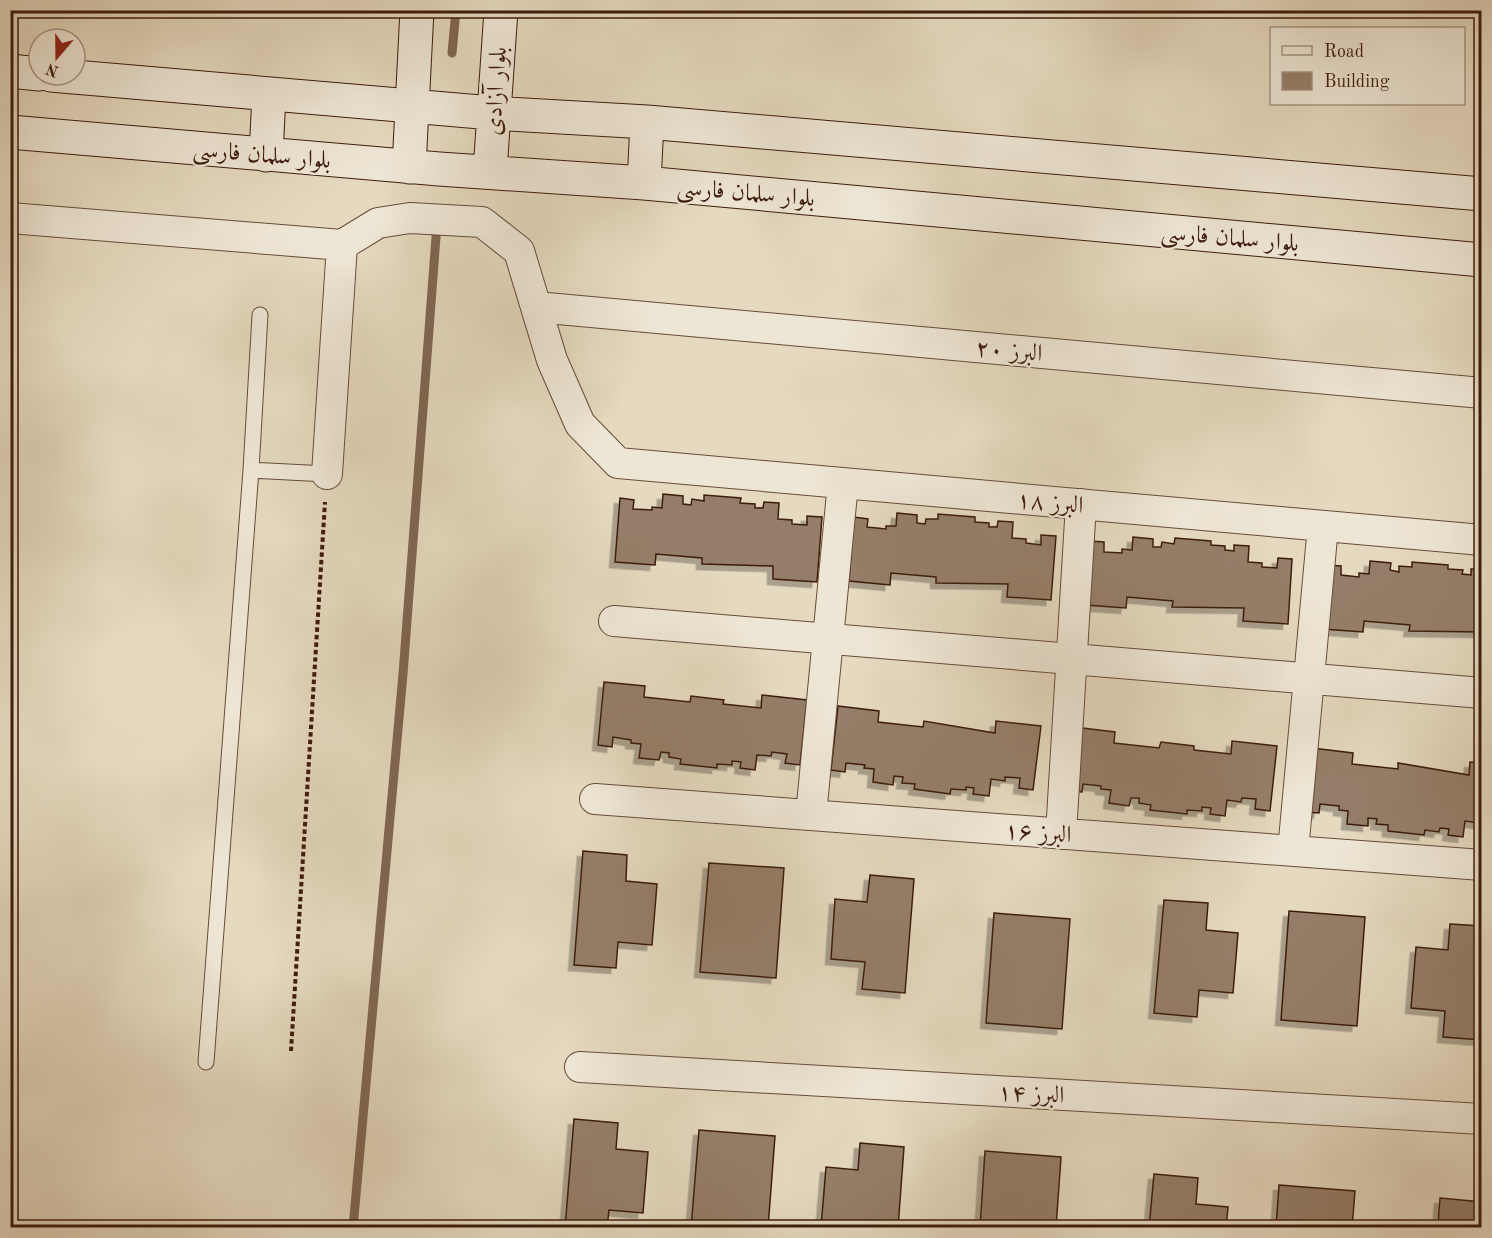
<svg xmlns="http://www.w3.org/2000/svg" width="1492" height="1238" viewBox="0 0 1492 1238" font-family="'Old Standard TT',Amiri,serif">
  <defs>
    <filter id="shadow"><feDropShadow dx="-5.5" dy="5.5" stdDeviation="0" flood-color="#0004"/></filter>
  </defs>
  <rect width="100%" height="100%" fill="#e5d9bf"/>
  <filter id="stains"><feTurbulence type="fractalNoise" baseFrequency=".00333" numOctaves="4"/><feColorMatrix values="0 0 0 0 .2 0 0 0 0 .09 0 0 0 0 .02 0 0 0 .5 -.17"/></filter>
  <radialGradient id="worn" r=".72"><stop offset=".6" stop-color="#630" stop-opacity="0"/><stop offset="1" stop-color="#630" stop-opacity=".3"/></radialGradient>
  <g fill="none" stroke-linecap="round" stroke-linejoin="round">
    <path stroke="#806753" stroke-width="9" d="M452,53L456,10
      M353,1228L403,674L437,224"/>
  </g>
  <path fill="#957e69" stroke="#3e1c0c" stroke-width="1.5" filter="url(#shadow)" d="M663,494L683,496V504L691,505L692,499L704,501V495L741,498L740,503L755,504V508H763L764,502L779,503L778,519L792,520V524L807,525V516L822,517L817,582L773,579V566L702,564V558L656,554L655,565L615,562L620,498L634,500L633,509L652,510V507L662,508Z
    M897,513L917,515V523L925,524L926,519H938V514L975,517V522L989,523V527H997L998,521L1013,522L1012,538L1026,539V543L1041,545V535L1056,536L1051,600L1007,597L1008,584L936,583V577L891,573L890,585L849,581L854,517L868,519L867,527L886,529V526H896Z
    M1133,537L1153,539V547H1161L1162,542L1174,544L1175,538L1211,541V545L1225,546V550L1234,551V545L1249,546L1248,562L1262,563V567L1277,568L1278,558L1292,559L1288,624L1243,621L1244,608L1172,607L1173,601L1127,597L1126,608L1085,605L1090,541L1104,542V552L1122,553V549L1132,550Z
    M1370,561L1391,563L1390,570L1399,572V566L1412,567V562L1448,565V569L1463,570L1462,574L1471,575V569H1482V645L1481,632L1409,631L1410,625L1364,621L1363,632L1322,629L1327,565L1341,566V575L1359,577V573L1369,574Z
    M604,682L645,686L644,697L690,702L691,696L724,700L723,704L761,708L762,695L807,700L800,765L785,763L787,754L772,752L771,756L757,755L755,770L740,768L741,762L732,761V765L717,764V768L680,764L681,759L669,757V753L661,752L659,760L639,758L641,744L631,743V740L613,737L612,747L598,745Z
    M838,706L879,711L878,722L923,727L924,721L995,733L996,721L1041,726L1033,790L1019,788L1020,778L1005,777V781L991,779L989,796L973,794L974,788L966,787V790L951,789L950,794L914,789L915,784L902,783L903,777L894,776L893,785L873,782L874,769L864,768L865,765L846,763L845,772L831,770Z
    M1074,727L1115,732L1114,743L1159,748L1161,742L1194,746V750L1231,754L1232,741L1277,746L1270,811L1255,809L1256,799L1242,798L1241,802L1227,800L1225,816L1210,814L1211,808L1202,807V811L1187,810V814L1150,810L1151,805L1139,803V798H1131L1129,806L1109,803L1111,790L1101,789V786L1083,784L1082,792L1068,791Z
    M1312,748L1353,753L1352,764L1398,769V763L1469,775L1470,762L1482,763V819L1479,823L1465,821L1463,837L1448,835L1449,829L1440,828L1439,832L1425,830L1424,835L1388,831V825L1376,824L1377,819L1368,818V826L1347,824L1348,811L1339,810V806L1320,804L1319,813L1305,812Z
    M583,851L627,855L626,881L657,884L652,945L618,942L616,968L574,965Z
    M709,863L784,868L776,978L700,972Z
    M870,875L914,879L905,993L862,989L865,962L831,959L835,899L867,902Z
    M1164,900L1208,903L1206,930L1238,933L1233,993L1199,990L1197,1017L1154,1013Z
    M1289,911L1365,917L1357,1026L1281,1020Z
    M994,913L1070,919L1062,1029L986,1023Z
    M1450,924L1482,926V1040L1443,1037L1445,1011L1411,1008L1416,947L1448,950Z
    M574,1119L618,1123L616,1149L648,1152L643,1213L609,1210L607,1228H565Z
    M699,1130L775,1136L768,1228H691Z
    M860,1143L904,1147L898,1228L821,1227L826,1167L858,1170Z
    M985,1151L1061,1157L1056,1228H980Z
    M1154,1174L1198,1178L1196,1204L1228,1207L1226,1228H1149Z
    M1279,1185L1355,1191L1352,1228H1276Z
    M1440,1198L1482,1202V1228H1405L1406,1222L1438,1225Z"/>
  <g fill="none" stroke-linecap="round" stroke-linejoin="round">
    <defs>
      <path id="service" d="M251,470L327,474
        M206,1062L251,470L260,315"/>
      <path id="minor" d="M10,218L342,245L327,474
        M342,245L378,223L410,218L482,222L519,251L552,360L580,424L618,463L1482,540
        M536,307L1482,393
        M614,621L1482,693
        M595,799L1482,865
        M811,815L843,483
        M1061,834L1081,504
        M1293,851L1323,526
        M580,1067L1482,1119"/>
      <path id="secondary" d="M10,71L39,74
        M51,75L492,113L647,122L1482,194
        M10,132L439,169L644,183L1482,260
        M266,155L269,95
        M409,167L417,10
        M490,171L501,10
        M644,183L647,122"/>
    </defs>
    <use href="#service" stroke="#684b39" stroke-width="17"/>
    <use href="#minor" stroke="#684b39" stroke-width="32"/>
    <use href="#secondary" stroke="#3e1c0c" stroke-width="35"/>
    <path stroke="#3e1c0c" stroke-width="4" stroke-dasharray="4.5 3" stroke-linecap="butt" d="M291,1051L325,502"/>
    <use href="#service" stroke="#eee6d5" stroke-width="15"/>
    <use href="#minor" stroke="#eee6d5" stroke-width="30"/>
    <use href="#secondary" stroke="#eee6d5" stroke-width="33"/>
  </g>
  <g text-anchor="middle" stroke-width="4.5" stroke-linejoin="round" paint-order="stroke">
    <g font-size="24" fill="#3e1c0c" stroke="#eee6d5">
      <text transform="translate(495 91) rotate(-86)" y="8">بلوار آزادی</text>
      <text transform="translate(262 154) rotate(5)" y="8">بلوار سلمان فارسی</text>
      <text transform="translate(746 192) rotate(5)" y="8">بلوار سلمان فارسی</text>
      <text transform="translate(1230 237) rotate(5)" y="8">بلوار سلمان فارسی</text>
      <text transform="translate(1009 350) rotate(5)" y="8">البرز ۲۰</text>
      <text transform="translate(1050 502) rotate(5)" y="8">البرز ۱۸</text>
      <text transform="translate(1038 832) rotate(4)" y="8">البرز ۱۶</text>
      <text transform="translate(1031 1093) rotate(3)" y="8">البرز ۱۴</text>
    </g>
  </g>
  <rect width="1492" height="1238" fill="none" stroke="#e5d9bf" stroke-width="36"/>
  <rect x="12" y="12" width="1468" height="1214" fill="none" stroke="#3e1c0c" stroke-width="3"/>
  <rect x="18" y="18" width="1456" height="1202" fill="none" stroke="#3e1c0c" stroke-width="1.5"/>
  <rect x="1270" y="27" width="195" height="78" fill="#eee6d5" stroke="#a89585" stroke-width="1.5"/>
  <rect x="1282" y="46" width="30" height="9" fill="#eee6d5" stroke="#a89585" stroke-width="1.5"/>
  <text x="1324" y="57" font-size="18" fill="#3e1c0c">Road</text>
  <rect x="1282" y="72" width="30" height="18" fill="#957e69" stroke="#a89585" stroke-width="1.5"/>
  <text x="1324" y="87" font-size="18" fill="#3e1c0c">Building</text>
  <g transform="translate(57 57) rotate(200)"><circle r="28" fill="#eee6d5" stroke="#a89585" stroke-width="1.5"/>
  <path d="M0-4.5L10 22L0 15L-10 22Z" fill="#8f2418"/>
  <text y="-9" font-size="16" font-weight="bold" text-anchor="middle" fill="#3e1c0c">N</text>
  </g>
  <rect width="100%" height="100%" filter="url(#stains)"/>
  <rect width="100%" height="100%" fill="url(#worn)"/>
</svg>
